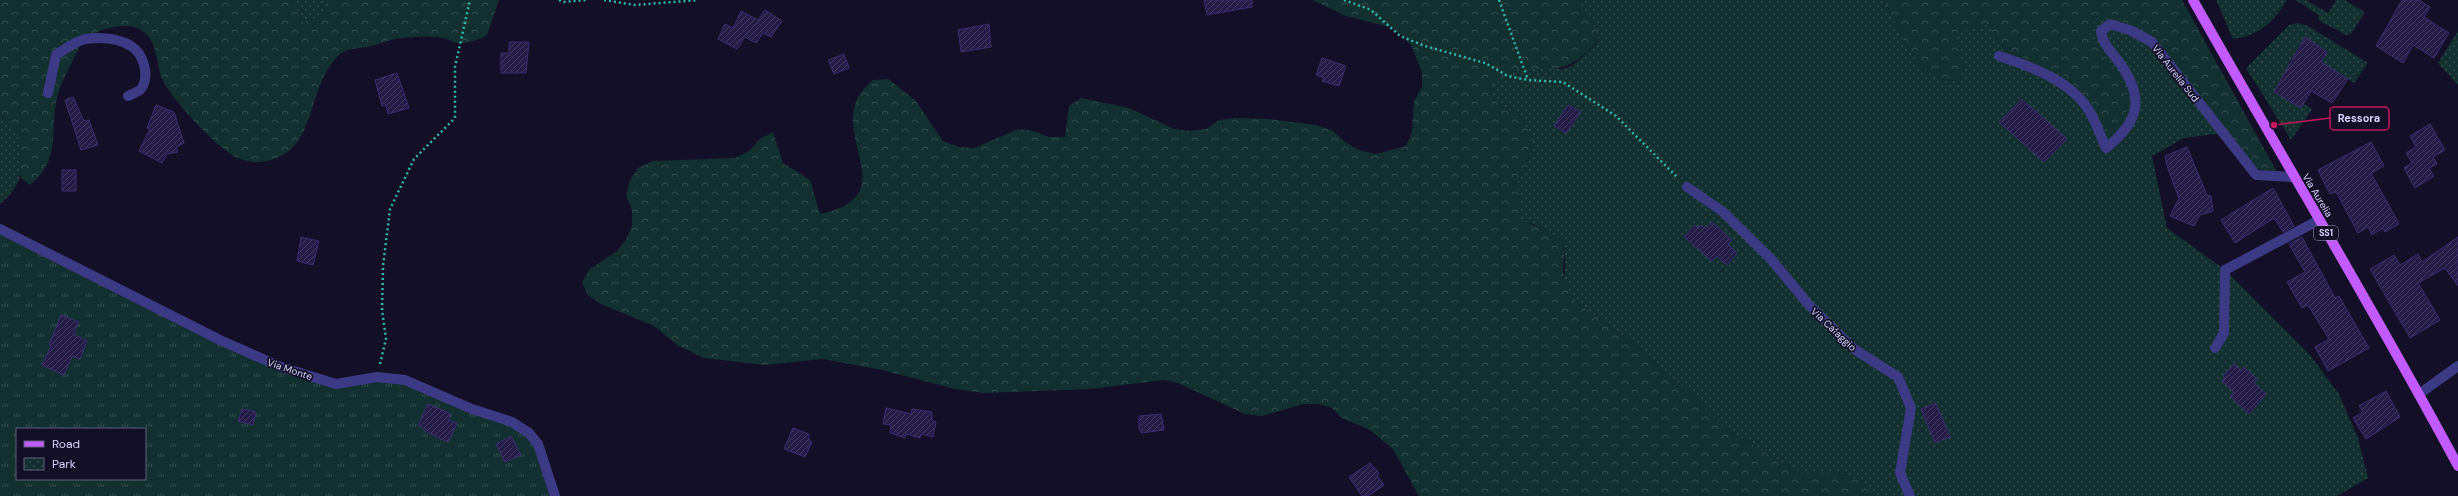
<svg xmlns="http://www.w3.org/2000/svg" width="2458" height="496" viewBox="0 0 2458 496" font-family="'DM Sans',sans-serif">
  <defs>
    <pattern id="grass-tufts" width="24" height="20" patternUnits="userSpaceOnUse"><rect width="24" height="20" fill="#12302f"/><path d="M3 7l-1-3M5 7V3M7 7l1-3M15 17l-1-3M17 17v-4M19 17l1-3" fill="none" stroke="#344d4e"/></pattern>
    <pattern id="forest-crowns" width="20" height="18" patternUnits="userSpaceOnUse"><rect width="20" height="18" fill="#12302f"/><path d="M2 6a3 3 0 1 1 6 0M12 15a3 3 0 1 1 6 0" fill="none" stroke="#344d4e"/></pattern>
    <pattern id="park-dots" width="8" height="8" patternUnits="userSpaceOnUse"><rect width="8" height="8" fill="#12302f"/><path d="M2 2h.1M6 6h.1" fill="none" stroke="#344d4e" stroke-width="1.8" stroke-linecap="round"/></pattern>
    <pattern id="building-hatch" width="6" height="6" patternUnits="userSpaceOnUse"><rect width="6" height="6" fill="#241b47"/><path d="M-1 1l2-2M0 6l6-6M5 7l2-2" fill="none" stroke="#433b63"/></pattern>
  </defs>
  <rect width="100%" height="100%" fill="#130f26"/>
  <path fill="url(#grass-tufts)" fill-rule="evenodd" d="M0,231L145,303L336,386L377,378L405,382L511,423L534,444L550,496H0ZM17,429H145V479H17Z"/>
  <path fill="url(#forest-crowns)" d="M0,0H291L303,22L327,3V0H499L487,35C478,40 468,44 457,43C452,42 448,39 444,38C431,36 414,37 401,38C390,39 381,44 371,46C361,49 349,47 340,54C316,76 316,109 301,136C289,159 261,168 238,158C217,149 176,103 164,83C157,70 158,55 152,42C140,17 105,26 87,38C80,43 76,54 72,62C66,74 60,85 57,98C49,132 62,159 30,185L21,178C19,155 20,130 0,114Z
    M1312,0H1584C1580,14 1593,23 1600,33C1596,44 1592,48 1583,55C1562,74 1545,69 1518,69L1493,99L1522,119L1533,139L1532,150L1518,180L1530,224L1542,227L1562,240L1565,250L1563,272L1576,302L1632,342L1690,393L1723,427L1784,464L1804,473H1839L1851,476L1860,482L1873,496H1419L1393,449L1370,430L1342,418L1332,408L1319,404H1304L1261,416L1245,414L1178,383L1164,380L1090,389L984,393L955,389L882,370L823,359L765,365L704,358L677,345L654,326L601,304L588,295L582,282L590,269L616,252L626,240L632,226V210L626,196L630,180L638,168L653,161L735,158L749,151L760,139L773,132L783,163L810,180L820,214C898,197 842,149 855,105C858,94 865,87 873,80L888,79L915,100L943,141L959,147L974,148L1018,129L1034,131L1049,137H1065L1069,106L1081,98L1129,108L1174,129L1189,131L1206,129L1219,120L1236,118L1269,119L1317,125L1333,131L1345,142L1359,150L1376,154L1406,146L1412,132L1414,101L1422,87V72L1411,45L1402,35L1389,27L1346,16Z
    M1884,0H2182L2277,172H2267L2256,168L2223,133L2091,42C2112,61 2131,86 2126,116C2124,126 2120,133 2112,138L2092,105L2066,77L2004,50L1988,25L1962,56L1964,68L1958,80C1918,87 1899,29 1884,0Z"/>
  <path fill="url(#park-dots)" d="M291,0H327C327,13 314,19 303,22Z
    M1584,0H1884C1899,29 1918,87 1958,80L1964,68L1955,33L1988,25L2004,50L2066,77L2092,104L2112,138C2121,133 2124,126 2126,115C2131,86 2112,61 2091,42L2089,29L2096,19L2103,17L2139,27L2154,36L2164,47L2223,133L2184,138L2152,156L2167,228L2225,270L2310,355L2339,394L2358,438L2368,478L2337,496H1873L1860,482L1851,476L1839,473H1804L1784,464L1723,427L1690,393L1632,342L1576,302L1565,283V250L1562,240L1542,227L1520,220L1518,180L1532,150L1533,139L1522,119L1493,99L1492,87L1500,80L1518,69H1562L1572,66L1596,44L1600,33C1593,23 1580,14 1584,0Z
    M2216,0H2287C2274,22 2258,36 2233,39Z
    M2295,0H2306L2328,13L2336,0H2345L2365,12L2351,34L2346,35L2318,20L2319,15Z
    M2298,23L2308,26L2368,63L2354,83L2326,65L2319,64L2327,52L2305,37L2289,63L2301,108L2304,104L2312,109L2291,140L2246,68L2289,25Z
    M2458,31V85L2438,63Z
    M0,114L17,131C23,164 27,181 0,204Z"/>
  <path fill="url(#building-hatch)" stroke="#3b2d73" d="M1204,0H1252V7L1207,15Z
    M2402,0H2419L2430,7L2424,17L2449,33L2434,58L2413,45L2403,63L2376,46Z
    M765,10L782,21L771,37L763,33L756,43L745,37L737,49L718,39L725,24L733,28L741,11L758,20Z
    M989,24L991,47L961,52L958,30Z
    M2305,37L2327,52L2321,62L2348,79L2332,103L2311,91L2301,108L2274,92Z
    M509,42H529L526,73H501V53H509Z
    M844,54L849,68L834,74L828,60Z
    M1322,58L1346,66L1339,86L1322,81L1324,78L1316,75Z
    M397,73L409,108L388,114L386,105L382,106L375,80Z
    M73,97L84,121L89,120L98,145L81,150L65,100Z
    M2022,99L2067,139L2044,162L1999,122Z
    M156,105L174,112L184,143L176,147L178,152L167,154L162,163L139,151L150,129L147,128Z
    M1568,105L1581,112L1566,133L1554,126Z
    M2430,124L2445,150L2433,157L2437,164L2429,168L2434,176L2415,188L2404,168L2412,163L2406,153L2416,147L2410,136Z
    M2371,142L2384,166L2371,173L2399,224L2385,232L2383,228L2372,235L2368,227L2358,233L2336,192L2330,194L2318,170Z
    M2187,147L2207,195L2211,196L2213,211L2200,215L2194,226L2170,216L2179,198L2167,166L2165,156Z
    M62,170H76V191H62Z
    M2273,188L2294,226L2283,232L2274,218L2235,243L2221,220Z
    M1712,222L1732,240L1728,244L1737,253L1727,265L1717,256L1712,261L1684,237L1695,225L1698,228L1701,225L1706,229Z
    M301,237L319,241L313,265L297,261Z
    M2302,237L2335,298L2339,296L2369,348L2328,371L2315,347L2329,339L2308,305L2302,308L2287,282L2305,272L2289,244Z
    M2458,237V286L2445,268L2418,283L2440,320L2410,338L2370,269L2394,255L2400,265L2418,254L2422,262Z
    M61,315L79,322L73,334L87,341L80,359L72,356L64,375L42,365L51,346L49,345Z
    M2234,364L2241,371L2244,367L2257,379L2254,383L2266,394L2249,414L2230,396L2234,392L2222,381L2225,378L2223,376Z
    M2386,391L2400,417L2366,439L2353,418L2363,412L2359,406Z
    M1936,403L1950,437L1935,443L1921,409Z
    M428,404L451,414L448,420L457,423L448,442L425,431L426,429L418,425Z
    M886,408L911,414L912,409L932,412V420L936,422L933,437L921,434L920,438L906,434L905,438L890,433L891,425L883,424Z
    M242,409L256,412L253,425L238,421Z
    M1161,414L1164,430L1141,433V430H1139V416Z
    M793,428L809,434V441L812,442L805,457L784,449Z
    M511,436L521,455L505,462L496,444Z
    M1370,463L1379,473L1377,475L1384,485L1368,496H1362L1349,477Z"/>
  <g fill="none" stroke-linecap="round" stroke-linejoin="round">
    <path stroke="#2fb8b0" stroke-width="2.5" stroke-dasharray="2 3" stroke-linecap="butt" d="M559,0L564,2L586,0
      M604,0L635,5L698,0
      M1344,0L1371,10L1400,36L1425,46L1485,63L1508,76L1528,80L1563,82L1616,116L1678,178
      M1499,0L1528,80
      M380,364L386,339L382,310L383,266L390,209L414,159L455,118V67L470,0"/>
    <path stroke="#3d3a85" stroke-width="10" d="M1999,56C2032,67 2073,81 2091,114C2097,125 2101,137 2106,148C2140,121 2145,98 2119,62C2111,51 2102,43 2101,31L2110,24L2132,31L2152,42L2256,175L2293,177
      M48,93L56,55C65,49 75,41 86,39C100,37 118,38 131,46C144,54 150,76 141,89C138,92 132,94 128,96
      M2215,348L2224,333L2225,270L2319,220"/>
    <path stroke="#3d3a85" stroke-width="10" d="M1687,187L1722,211L1770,258L1809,305L1854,349L1898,377L1911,408L1900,473L1910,496
      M0,229L220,340L281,367L336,384L377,377L405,380L472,409L512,422L529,433L538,444L555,496
      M2419,394L2458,366"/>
    <path stroke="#c25bff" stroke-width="10" d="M2193,0C2281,156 2374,309 2458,466"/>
  </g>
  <g text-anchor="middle" stroke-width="3.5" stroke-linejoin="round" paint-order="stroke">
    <rect fill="#130f26" stroke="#9e99be" stroke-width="1" x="2314" y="226" width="24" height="14" rx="3"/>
    <g font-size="9" font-weight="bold" fill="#d9d4ff">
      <text x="2326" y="236">SS1</text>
    </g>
    <g font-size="10" fill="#d9d4ff" stroke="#130f26">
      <text transform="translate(2176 73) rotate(52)" y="4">Via Aurelia Sud</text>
      <text transform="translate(2318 195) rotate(59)" y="4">Via Aurelia</text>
      <text transform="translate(1834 329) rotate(43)" y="4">Via Cafaggio</text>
      <text transform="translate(290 369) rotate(19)" y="4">Via Monte</text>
    </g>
  </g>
  <path fill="none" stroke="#c2185b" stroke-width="1.5" d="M2274 125L2330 118"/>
  <circle fill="#c2185b" stroke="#130f26" stroke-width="1.5" cx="2274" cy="125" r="4"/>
  <rect fill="#130f26" stroke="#c2185b" stroke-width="1.5" x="2330" y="107" width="59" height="23" rx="4"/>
  <g font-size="11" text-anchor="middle" font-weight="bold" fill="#d9d4ff">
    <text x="2359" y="122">Ressora</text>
  </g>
  <rect x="16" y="428" width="130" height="52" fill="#130f26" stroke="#625e7d"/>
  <rect x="24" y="441" width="20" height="6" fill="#c25bff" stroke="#625e7d"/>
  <text x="52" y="448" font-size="12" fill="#d9d4ff">Road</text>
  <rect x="24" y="458" width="20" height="12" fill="url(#park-dots)" stroke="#625e7d"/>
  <text x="52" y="468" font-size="12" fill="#d9d4ff">Park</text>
</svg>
